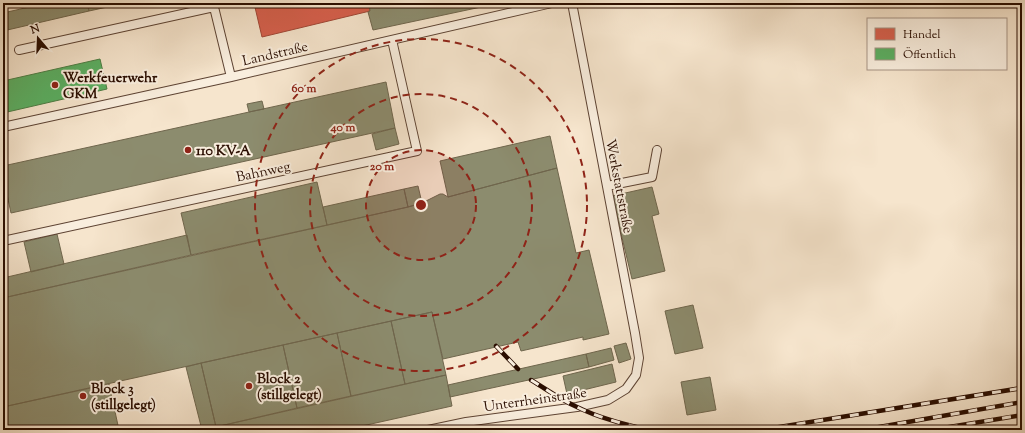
<svg xmlns="http://www.w3.org/2000/svg" width="1025" height="433" viewBox="0 0 1025 433" font-family="'Sorts Mill Goudy',serif">
  <rect width="100%" height="100%" fill="#f6e5cd"/>
  <filter id="stains"><feTurbulence type="fractalNoise" baseFrequency=".005" numOctaves="4"/><feColorMatrix values="0 0 0 0 .2 0 0 0 0 .09 0 0 0 0 .02 0 0 0 .5 -.17"/></filter>
  <radialGradient id="worn" r=".72"><stop offset=".6" stop-color="#630" stop-opacity="0"/><stop offset="1" stop-color="#630" stop-opacity=".3"/></radialGradient>
  <path fill="#d6604d" stroke="#a24736" d="M254,3H369L370,11L262,37Z"/>
  <path fill="#5aae61" stroke="#4c7e44" d="M100,59L107,89L3,113V81Z"/>
  <path fill="#8c8c6e" stroke="#6f664d" d="M47,3H87L89,11L3,31V13Z
    M87,3H111L112,6L89,11Z
    M369,3H500L373,30L368,12L370,11Z
    M386,82L395,128L11,213L5,185H3V166Z
    M262,101L264,109L249,112L247,104Z
    M395,128L399,144L376,150L372,134Z
    M550,136L557,168L448,197L440,161Z
    M557,168L576,253L589,250L609,334L583,340V337L521,351L518,342L443,359L432,312L3,407V298L408,207L422,203L440,194H443L448,197Z
    M317,182L327,225L191,255L181,213Z
    M418,186L422,203L408,207L404,189Z
    M652,187L659,214L652,216L665,271L632,279L612,196Z
    M404,189L408,207L327,225L323,207Z
    M57,234L64,264L31,272L24,242Z
    M187,235L191,255L3,298V278Z
    M693,305L703,348L675,354L665,311Z
    M432,312L446,375L405,384L391,321Z
    M391,321L405,384L351,396L337,333Z
    M337,333L351,396L297,408L283,345Z
    M626,343L631,359L619,363L614,346Z
    M283,345L297,408L216,427L201,363Z
    M611,348L614,360L589,367L586,354Z
    M586,354L589,367L450,397L448,385Z
    M201,363L216,427L202,430L186,367Z
    M612,364L616,382L567,394L563,376Z
    M446,375L452,406L344,430H202Z
    M710,377L716,410L687,415L681,382Z
    M109,384L119,430H3V407Z"/>
  <g fill="none" stroke-linecap="round" stroke-linejoin="round">
    <defs>
      <path id="lane" d="M213,3L231,77
        M19,50L214,7
        M3,127L231,77L552,3
        M607,186L652,177L657,150
        M3,241L417,151L392,40
        M428,430L466,422L577,407L608,400L626,389L636,375L639,358L635,333L572,3"/>
    </defs>
    <use href="#lane" stroke="#5d4333" stroke-width="10"/>
    <use href="#lane" stroke="#f9eede" stroke-width="8"/>
    <defs>
      <path id="rail" d="M496,346L518,369
        M531,380C546,389 561,400 577,407C599,418 624,424 648,430
        M761,430L1022,388
        M862,430L1022,402
        M931,430L1022,415"/>
    </defs>
    <use href="#rail" stroke="#2a0d00" stroke-width="4.5"/>
    <use href="#rail" stroke="#f9eede" stroke-width="3" stroke-dasharray="9" stroke-linecap="butt"/>
  </g>
  <circle cx="421" cy="205" r="55" fill="#8f2418" fill-opacity=".12"/>
  <g fill="none" stroke="#8f2418" stroke-width="2" stroke-dasharray="7 5">
    <circle cx="421" cy="205" r="55"/>
    <circle cx="421" cy="205" r="111"/>
    <circle cx="421" cy="205" r="166"/>
  </g>
  <g fill="#8f2418" stroke="#f9eede" stroke-width="1.5">
    <circle cx="55" cy="85" r="4"/>
    <circle cx="188" cy="150" r="4"/>
    <circle cx="249" cy="386" r="4"/>
    <circle cx="83" cy="396" r="4"/>
  </g>
  <g text-anchor="middle" stroke-width="4" stroke-linejoin="round" paint-order="stroke">
    <g font-size="14" fill="#2a0d00" stroke="#f9eede">
      <text transform="translate(275 53) rotate(-13)" y="5">Landstraße</text>
      <text transform="translate(263 171) rotate(-12)" y="5">Bahnweg</text>
      <text transform="translate(620 186) rotate(79)" y="5">Werkstattstraße</text>
      <text transform="translate(535 399) rotate(-8)" y="5">Unterrheinstraße</text>
    </g>
    <g font-size="14" font-weight="bold" fill="#2a0d00" stroke="#f9eede" text-anchor="start">
      <text x="63" y="82">Werkfeuerwehr<tspan x="63" dy="16">GKM</tspan></text>
      <text x="196" y="155">110 KV-A</text>
      <text x="257" y="383">Block 2<tspan x="257" dy="16">(stillgelegt)</tspan></text>
      <text x="91" y="393">Block 3<tspan x="91" dy="16">(stillgelegt)</tspan></text>
    </g>
  </g>
  <circle cx="421" cy="205" r="6" fill="#8f2418" stroke="#f9eede" stroke-width="2"/>
  <g font-size="12" text-anchor="middle" font-weight="bold" fill="#8f2418" stroke="#f9eede" stroke-width="4" stroke-linejoin="round" paint-order="stroke">
    <text x="304" y="92">60 m</text>
    <text x="343" y="131">40 m</text>
    <text x="382" y="170">20 m</text>
  </g>
  <rect width="1025" height="433" fill="none" stroke="#f6e5cd" stroke-width="16"/>
  <rect x="4" y="4" width="1017" height="425" fill="none" stroke="#2a0d00" stroke-width="2"/>
  <rect x="8" y="8" width="1009" height="417" fill="none" stroke="#2a0d00"/>
  <rect x="867" y="18" width="140" height="52" fill="#f9eede" stroke="#a69485"/>
  <rect x="875" y="28" width="20" height="12" fill="#d6604d" stroke="#a69485"/>
  <text x="903" y="38" font-size="12" fill="#2a0d00">Handel</text>
  <rect x="875" y="48" width="20" height="12" fill="#5aae61" stroke="#a69485"/>
  <text x="903" y="58" font-size="12" fill="#2a0d00">Öffentlich</text>
  <g transform="translate(38 38) rotate(341)" stroke="#f9eede" stroke-width="3" paint-order="stroke">
  <path d="M0-3L7 15L0 10L-7 15Z" fill="#2a0d00"/>
  <text y="-6" font-size="11" font-weight="bold" text-anchor="middle" fill="#2a0d00">N</text>
  </g>
  <rect width="100%" height="100%" filter="url(#stains)"/>
  <rect width="100%" height="100%" fill="url(#worn)"/>
</svg>
